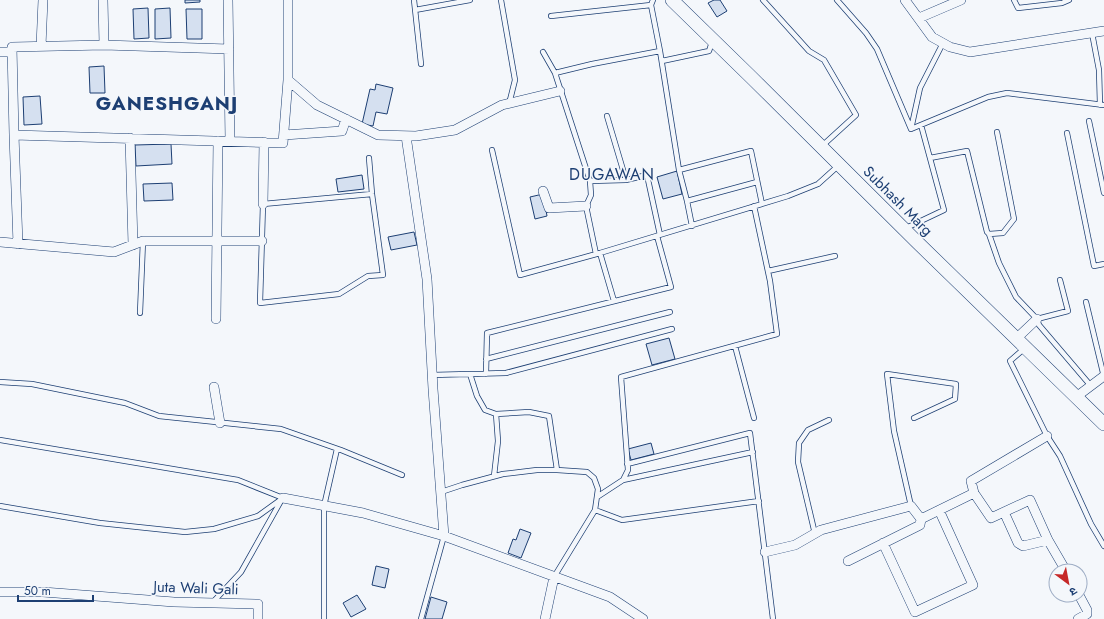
<svg xmlns="http://www.w3.org/2000/svg" width="1104" height="619" viewBox="0 0 1104 619" font-family="Jost,'Noto Sans Devanagari',sans-serif">
  <rect width="100%" height="100%" fill="#f4f7fb"/>
  <path fill="#d5e0f0" stroke="#1d3f73" d="M185,0H200V2L185,3Z
    M714,0H720L727,11L717,17L708,3Z
    M148,8L149,38L134,39L133,9Z
    M170,8L171,38L155,39V9Z
    M186,9H202V39H187Z
    M104,66L105,93H90L89,67Z
    M376,84L393,88L387,114L376,112L373,126L362,124L370,89L375,90Z
    M40,96L42,124L24,125L23,97Z
    M171,144L172,164L136,166L135,145Z
    M677,171L682,194L663,199L657,177Z
    M362,175L364,189L338,192L336,179Z
    M172,183L173,200L144,201L143,184Z
    M543,194L547,216L535,219L530,197Z
    M414,232L417,245L391,250L388,237Z
    M669,338L675,359L652,365L646,344Z
    M651,443L654,454L631,460L628,449Z
    M520,529L531,533L521,558L508,553L513,539L516,540Z
    M376,566L389,569L385,588L372,585Z
    M357,595L366,609L351,617L343,603Z
    M431,597L447,602L442,619H425Z"/>
  <g fill="none" stroke-linecap="round" stroke-linejoin="round">
    <defs>
      <path id="service" d="M414,0L421,64
        M501,0L515,80L509,104
        M653,0L651,5L660,51L679,170L687,201L692,226
        M763,0L809,51L824,60L856,115L822,146
        M837,0L866,33L877,49L911,129
        M1014,0L1018,8L1062,3L1069,0
        M415,10L470,0
        M551,16L651,5
        M1092,33L1099,70L1100,105
        M543,52L555,73L590,181L591,195L586,206L596,254
        M662,61L709,51L712,42
        M555,73L592,64L660,51
        M1089,121L1104,193
        M911,129L988,97L1007,93L1104,105
        M911,129L920,88L943,43
        M1067,133L1094,266L1104,264
        M492,150L520,275L600,253L788,196L818,184L838,166
        M369,158L372,194L383,275L368,276L339,294L260,303L263,204L372,194
        M930,158L967,151L987,232L989,234L999,263L1016,297L1037,319L1039,325L1091,386
        M679,170L751,151L762,204
        M626,180L647,175L660,235
        M590,181L626,180L607,116
        M687,201L757,182
        M906,228L944,210L921,125
        M989,234L1003,233L1014,219L997,132
        M600,253L614,301
        M768,271L835,256
        M1086,302L1104,377
        M140,313L143,241
        M1037,319L1068,311L1060,280
        M735,346L754,418
        M1025,348L1010,361L1047,436L1060,456L1091,524L1104,546
        M486,359L670,312
        M470,374L477,396L485,410L496,414L529,412L549,416L557,470
        M486,374L487,333L671,287L657,236
        M432,375L506,373L672,329
        M0,382L32,384L125,403L159,416L281,429L341,450L402,475
        M0,440L238,480L283,498
        M627,464L750,433L773,619
        M494,476L498,441L496,414
        M623,480L753,452
        M441,492L462,485L503,474L537,470H557L587,472L594,478L598,489L595,510L554,577
        M597,497L623,480L628,470L621,377L777,334L770,281L754,206
        M0,506L100,523L185,532L214,529L258,516L283,498
        M911,506L894,431L887,374L956,384L955,399L914,418
        M595,510L622,520L759,501
        M815,534L798,462L799,443L808,430L829,420
        M213,602L241,572L282,499
        M324,619V506L337,449
        M421,619L444,536"/>
      <path id="minor" d="M103,0L104,45
        M228,0L230,141
        M905,0L932,37L950,47L970,52L1104,31
        M919,18L961,0
        M41,46L43,0
        M0,52H12
        M288,80L317,105L378,135L416,136L455,130L502,105L560,91
        M14,135L283,143L288,80V0
        M284,135L342,131L346,119
        M406,136L427,279L433,389L444,536
        M130,138L133,245
        M543,191L549,208L586,206
        M263,204L264,142
        M0,242L114,252L143,241H262
        M18,244L14,135L12,47L104,45L229,49
        M216,319L218,141
        M1016,339L1037,319
        M214,387L220,423
        M1076,397L1104,376
        M974,493L991,518L1030,500L1048,540L1066,571
        M283,498L363,513L444,536L610,597L643,619
        M1004,512L1018,543L1023,546L1048,540
        M883,543L915,612L973,585L939,510
        M765,552L795,545L821,530L911,506L921,519L974,493L971,481L1047,436
        M848,561L920,525L921,519
        M0,592H43L174,602L258,604V619
        M545,619L554,577
        M1078,619L1087,614V610L1079,595"/>
      <path id="secondary" d="M672,0L751,77L916,241L1104,424"/>
    </defs>
    <use href="#service" stroke="#1d3f73" stroke-width="6"/>
    <use href="#minor" stroke="#1d3f73" stroke-width="10"/>
    <use href="#secondary" stroke="#1d3f73" stroke-width="14"/>
    <use href="#service" stroke="#f4f7fb" stroke-width="4.5"/>
    <use href="#minor" stroke="#f4f7fb" stroke-width="9"/>
    <use href="#secondary" stroke="#f4f7fb" stroke-width="13"/>
  </g>
  <g text-anchor="middle" stroke-width="3" stroke-linejoin="round" paint-order="stroke">
    <g font-size="15" fill="#1d3f73" stroke="#f4f7fb">
      <text transform="translate(898 201) rotate(45)" y="5">Subhash Marg</text>
      <text transform="translate(196 588) rotate(2)" y="5">Juta Wali Gali</text>
    </g>
    <g font-size="16" letter-spacing="1" fill="#1d3f73" stroke="#f4f7fb">
      <text x="612" y="180">DUGAWAN</text>
    </g>
    <g font-size="19" font-weight="bold" letter-spacing="1" fill="#1d3f73" stroke="#f4f7fb">
      <text x="167" y="110">GANESHGANJ</text>
    </g>
  </g>
  <g transform="translate(1068 583) rotate(148)"><circle r="19" fill="#f4f7fb" stroke="#9eadc5"/>
  <path d="M0-3L7 15L0 10L-7 15Z" fill="#c62828"/>
  <text y="-6" font-size="11" font-weight="bold" text-anchor="middle" fill="#1d3f73">उ</text>
  </g>
  <path d="M18 595v6h75v-6" fill="none" stroke="#1d3f73" stroke-width="2"/>
  <text x="24" y="595" font-size="12" fill="#1d3f73" stroke="#f4f7fb" stroke-width="3" paint-order="stroke">50 m</text>
</svg>
